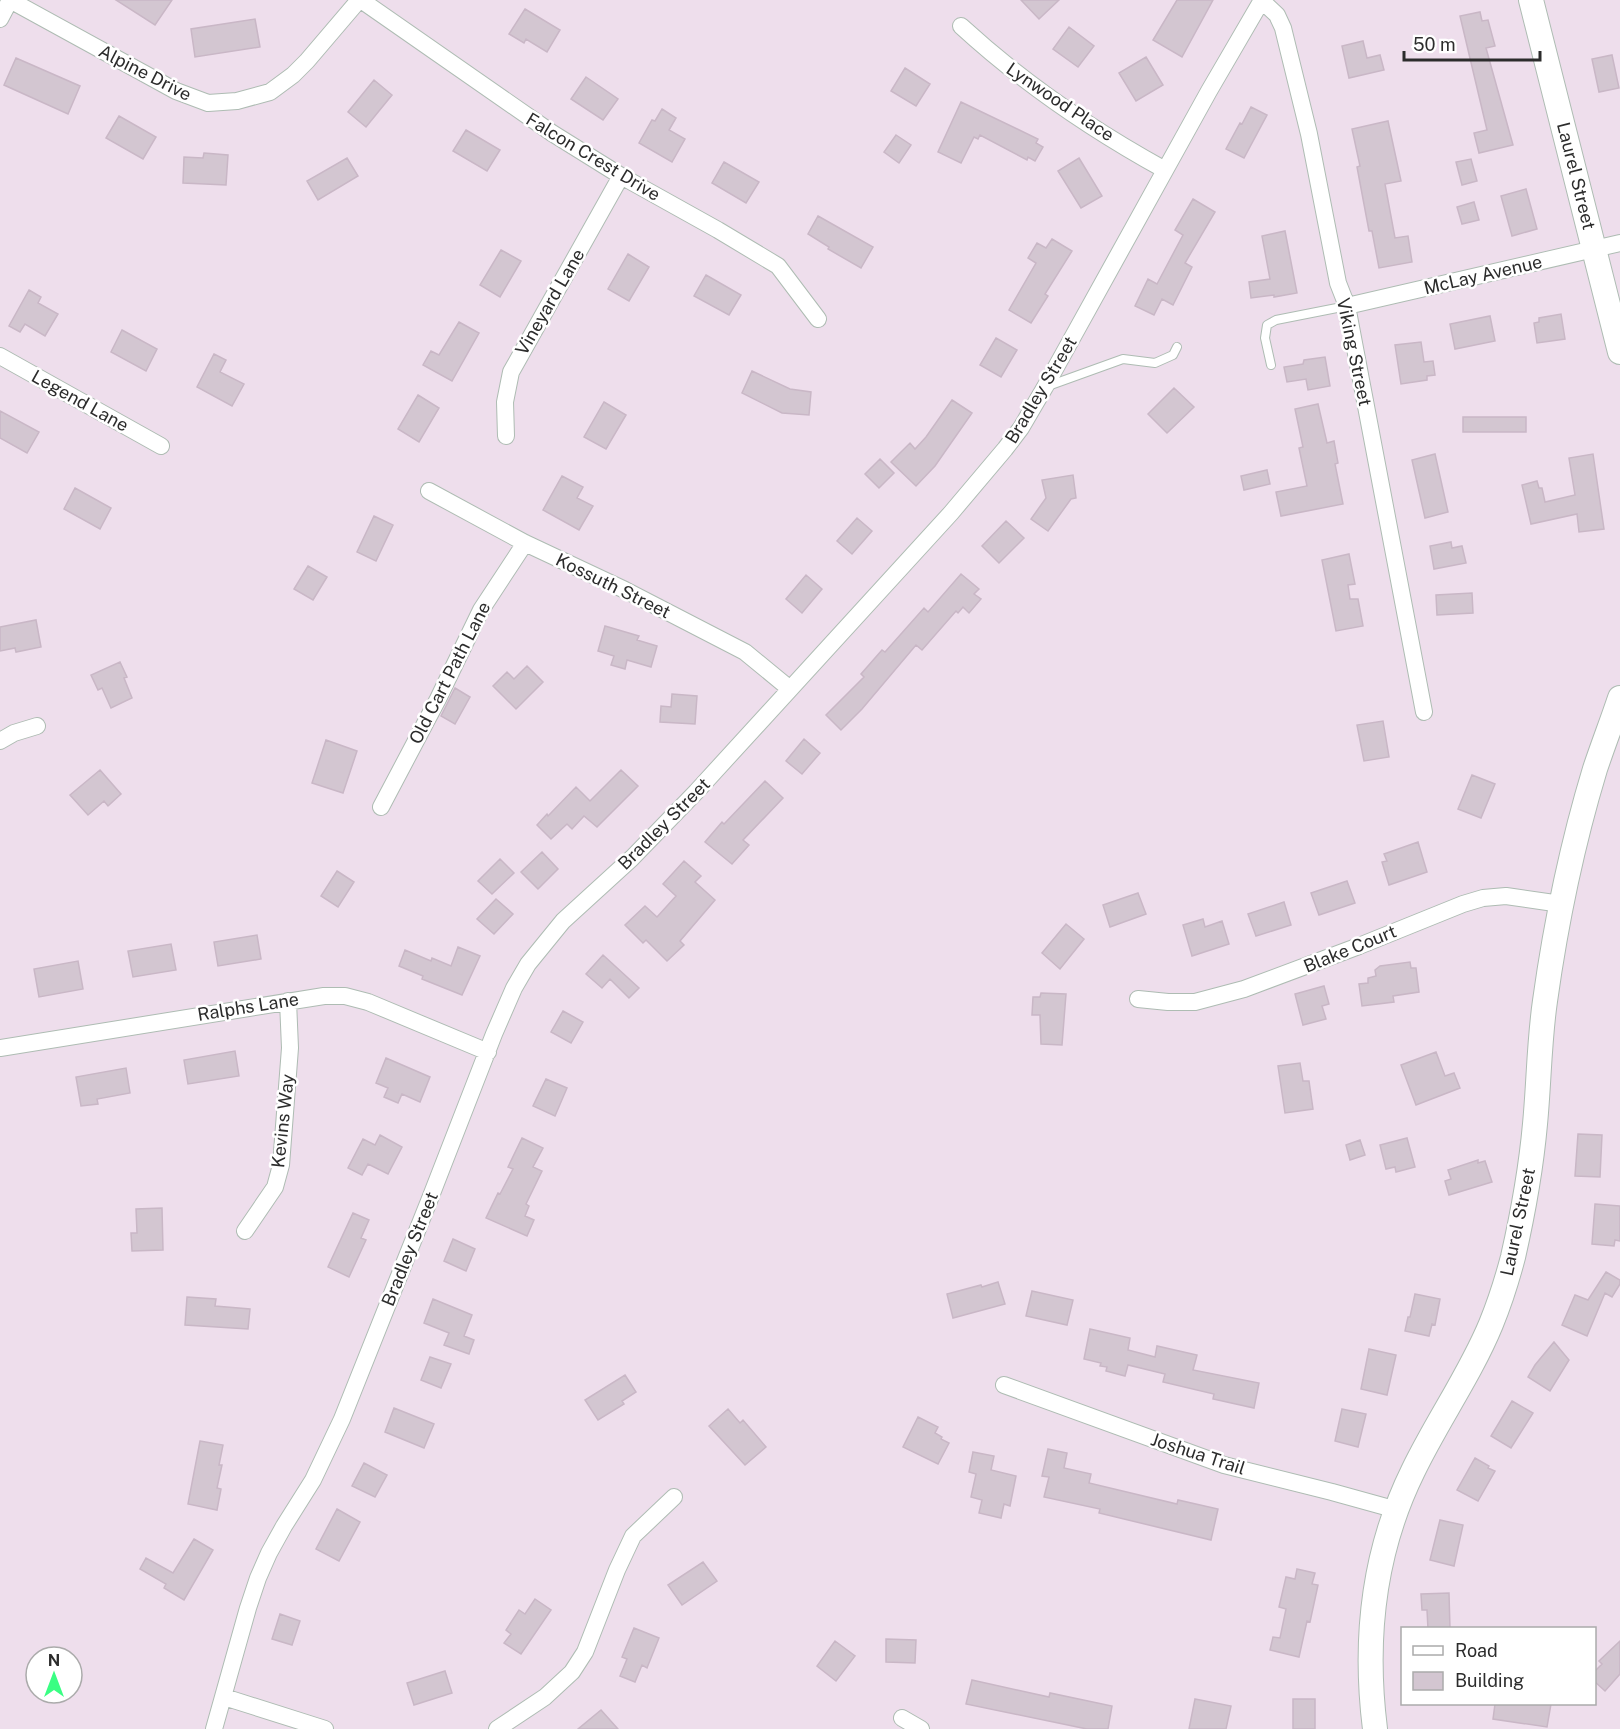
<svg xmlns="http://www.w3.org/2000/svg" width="1620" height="1729" viewBox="0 0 1620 1729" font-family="'Public Sans',sans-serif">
  <rect width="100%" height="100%" fill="#eedeec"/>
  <path fill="#d3c6d1" stroke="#c9b7c6" stroke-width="1.5" d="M116,0H172L155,25Z
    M1021,0H1059L1039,19Z
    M1177,0H1213L1182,57L1153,40Z
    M525,9L560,30L547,52L526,39L524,43L509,34Z
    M1480,12L1482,21L1488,20L1495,46L1486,48L1513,145L1479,153L1474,133L1487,130L1460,16Z
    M255,19L260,47L195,57L191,29Z
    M1069,27L1094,46L1078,67L1053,49Z
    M1363,41L1367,58L1380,55L1384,70L1349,78L1342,46Z
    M1612,55L1619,88L1599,92L1592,59Z
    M1146,57L1163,85L1136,101L1119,73Z
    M16,58L80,86L68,114L4,85Z
    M905,68L930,84L916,106L891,91Z
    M586,77L618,99L603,120L571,99Z
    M374,80L392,95L366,127L348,112Z
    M961,102L1038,139L1036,143L1043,147L1035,161L1028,157L1027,160L980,135L978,139L974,137L961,163L938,152Z
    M1251,107L1267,115L1244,158L1226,149L1240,123L1242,124Z
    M662,109L676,118L669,130L685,139L672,162L639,143L652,120L655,121Z
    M119,116L156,137L143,159L106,138Z
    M1388,121L1401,181L1385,184L1395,238L1408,236L1412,262L1379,268L1372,231H1369L1357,167L1360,166L1352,129Z
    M466,130L500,150L487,171L453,151Z
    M896,135L911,145L899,163L884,152Z
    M204,153L228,155L226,185L183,183L184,157L203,158Z
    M347,158L358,176L318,200L307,181Z
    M1079,158L1102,196L1081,208L1058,171Z
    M1471,159L1477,181L1462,185L1456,162Z
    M724,162L759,182L746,203L712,183Z
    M1526,189L1537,229L1512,236L1501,196Z
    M1193,199L1215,212L1185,263L1192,267L1173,305L1162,299L1154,315L1135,306L1148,279L1157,284L1183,235L1175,230Z
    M1474,202L1479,220L1462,224L1457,207Z
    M818,216L873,247L861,268L828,249L829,247L808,234Z
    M1285,231L1297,293L1274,297V295L1251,298L1249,282L1270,279L1262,236Z
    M1052,239L1072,251L1045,294L1048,296L1031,323L1009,310L1036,263L1028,258L1037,243L1046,248Z
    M501,250L521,261L500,297L480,285Z
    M628,254L649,267L629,301L608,289Z
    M706,275L741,295L729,315L694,296Z
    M29,290L41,297L38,303L58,314L45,336L25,324L20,332L9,326Z
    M1561,314L1565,339L1537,343L1534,323L1539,322V318Z
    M1490,316L1495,341L1455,349L1450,324Z
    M459,322L479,333L452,381L423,365L431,351L439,355Z
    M122,330L157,349L146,371L111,352Z
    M996,338L1017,350L1001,377L980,365Z
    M1421,342L1424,362L1433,361L1435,375L1427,376V380L1401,384L1395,345Z
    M214,354L226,360L220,372L244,384L232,406L197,387Z
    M1325,357L1330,386L1308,390L1306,379L1287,382L1284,367L1303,364L1304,360Z
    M752,371L790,389L811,392L809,415L782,413L742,393Z
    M1174,388L1194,407L1167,433L1148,414Z
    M418,395L439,408L419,442L398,429Z
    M952,400L972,413L935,466L916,486L891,462L910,443L915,449L926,437Z
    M604,402L626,415L606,449L584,437Z
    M1318,404L1327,443L1334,441L1338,463L1335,464L1343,504L1281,516L1276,492L1307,486L1299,448L1303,447L1295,409Z
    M0,411L39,432L27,453L0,438Z
    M1463,417H1526V432H1463Z
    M1435,454L1448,512L1425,518L1412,460Z
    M1593,454L1604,529L1579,532L1577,514L1531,524L1522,485L1537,481L1539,488H1542L1545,502L1575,495L1569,458Z
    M880,459L894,473L879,488L865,474Z
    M1267,470L1270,484L1244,490L1241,476Z
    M1073,475L1076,498L1071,499L1048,531L1031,519L1046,498L1042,480Z
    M562,476L583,487L577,498L593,506L579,530L543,510Z
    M75,488L111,508L100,529L64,509Z
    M374,516L393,525L376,561L357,552Z
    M857,518L872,531L852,554L837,541Z
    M1006,521L1024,538L999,563L982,546Z
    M1451,542L1452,548L1462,546L1466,563L1434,569L1430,546Z
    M1349,554L1355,584L1348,585L1350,599H1358L1363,626L1336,631L1322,560Z
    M308,566L327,577L313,600L294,589Z
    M961,574L979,589L974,594L981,599L969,613L963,607L958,613L956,611L922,650L916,645L862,709L841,730L826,715L864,677L861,674L882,650L885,652L924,608L928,612Z
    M806,575L822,589L802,613L786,599Z
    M1472,593L1473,613L1437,615L1436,595Z
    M36,620L41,647L16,652L15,648L0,651V627Z
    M605,626L639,636L637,640L657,646L651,667L627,660L625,669L611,665L614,656L598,651Z
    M120,662L127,677L124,678L132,698L111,708L102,688L98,690L91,675Z
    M527,666L543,682L516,709L493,686L507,672L514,679Z
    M455,688L470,697L455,724L441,716Z
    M672,694L697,696L695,724L660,722L661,706L671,707Z
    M1383,721L1389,757L1364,761L1357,725Z
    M804,739L820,753L802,774L786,761Z
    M326,740L357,751L343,793L312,783Z
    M100,770L121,794L108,806L104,801L88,815L70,795Z
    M621,770L638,786L597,827L584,816L572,829L567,824L551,839L537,825L547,814L548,816L576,787L590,801Z
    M1472,775L1495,784L1481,818L1458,809Z
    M765,781L783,798L743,840L749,845L732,864L705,842L722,822L724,824Z
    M1418,842L1427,872L1389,885L1382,862L1387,861L1384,854Z
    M542,852L558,869L538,889L521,872Z
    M500,859L514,873L492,894L478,881Z
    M684,861L701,876L695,882L715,900L680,941L684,945L667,961L646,940L643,943L625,925L645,906L657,917L676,896L663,884Z
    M337,871L354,882L338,907L321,896Z
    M1347,881L1355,903L1319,915L1311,893Z
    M1138,893L1146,914L1110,927L1103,905Z
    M496,899L513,914L494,934L477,919Z
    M1284,902L1291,925L1256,936L1248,914Z
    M1203,919L1205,927L1222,921L1229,944L1192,956L1183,925Z
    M1066,924L1084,939L1060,969L1042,953Z
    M257,935L261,959L218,966L214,942Z
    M171,944L176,970L133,977L128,951Z
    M458,947L480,956L462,995L422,979L423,976L399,966L405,950L431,961L432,958L451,966Z
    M603,955L639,988L629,998L610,979L602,988L586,974Z
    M78,961L83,989L39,997L34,969Z
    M1410,962L1411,968H1416L1419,992L1393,996L1394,1002L1362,1006L1359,984L1368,983V978L1376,976L1375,970L1380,966Z
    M1324,986L1329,1004L1322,1006L1326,1019L1303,1025L1295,994Z
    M1041,993L1066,994L1062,1045L1041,1044L1040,1015H1032L1033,997H1040Z
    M563,1011L583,1022L571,1043L551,1032Z
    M235,1051L239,1076L188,1084L184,1060Z
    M1436,1052L1445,1076L1454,1073L1460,1088L1416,1105L1401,1065Z
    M386,1058L430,1077L420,1102L402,1094L398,1103L384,1097L388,1088L376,1083Z
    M1300,1063L1303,1081H1309L1313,1109L1285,1113L1278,1066Z
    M126,1068L130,1093L97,1099L98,1104L81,1106L76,1077Z
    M546,1079L567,1088L555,1116L533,1106Z
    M1578,1134L1602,1135L1600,1177L1575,1176Z
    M380,1135L402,1147L388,1174L368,1164L362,1175L348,1168L363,1139L375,1145Z
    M522,1138L543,1148L533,1167L542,1171L526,1204L529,1206L525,1216L534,1220L527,1236L486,1218L498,1193L500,1194L513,1169L508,1167Z
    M1407,1138L1415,1167L1396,1172L1395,1167L1386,1169L1380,1145Z
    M1360,1140L1365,1155L1350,1160L1346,1145Z
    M1478,1160V1163L1485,1161L1492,1182L1449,1195L1445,1181L1451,1179L1448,1170Z
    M1595,1204L1620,1206V1241L1615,1240L1614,1246L1592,1244Z
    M162,1208L163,1250L132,1251L131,1233H137L136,1209Z
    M353,1213L369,1220L361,1238L366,1240L349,1277L328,1267Z
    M453,1239L475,1249L466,1271L444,1261Z
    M1606,1272L1620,1280V1284L1612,1297L1605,1293L1587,1336L1562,1325L1575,1295L1588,1300Z
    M998,1282L1005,1304L953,1318L947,1294L981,1285L982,1287Z
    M1032,1291L1073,1300L1067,1325L1026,1316Z
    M1415,1294L1440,1299L1435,1325L1432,1324L1429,1336L1405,1331L1408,1317H1410Z
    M187,1297L216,1299L215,1306L250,1309L248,1329L185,1325Z
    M433,1299L472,1315L464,1336L474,1340L469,1354L444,1345L449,1333L424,1323Z
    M1090,1329L1130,1338L1128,1350L1155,1357L1157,1346L1197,1355L1193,1370L1259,1383L1254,1408L1213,1399L1214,1394L1163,1382L1165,1374L1128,1365L1125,1376L1106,1371L1107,1367L1100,1366L1101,1363L1084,1359Z
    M1554,1342L1569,1360L1550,1391L1528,1377L1535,1365Z
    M1369,1349L1396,1355L1387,1395L1361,1389Z
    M430,1357L451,1364L441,1388L421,1380Z
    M625,1375L636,1392L622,1401L624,1404L598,1420L585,1400Z
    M1512,1401L1533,1413L1511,1448L1491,1436Z
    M394,1408L434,1424L424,1448L385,1432Z
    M728,1409L740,1423L743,1420L766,1447L745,1465L709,1426Z
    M1342,1409L1366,1414L1358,1447L1335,1441Z
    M918,1417L938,1427L935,1433L942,1437L941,1439L949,1443L938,1464L903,1447Z
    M200,1441L223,1445L219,1465H222L217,1488L221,1489L217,1510L188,1504Z
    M1048,1449L1067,1453L1064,1468L1091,1474L1089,1483L1177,1504L1178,1500L1218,1509L1211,1540L1099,1513L1100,1509L1044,1497L1049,1477L1042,1476Z
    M973,1452L994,1456L991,1470L1016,1476L1010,1506L1004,1504L1001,1518L979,1513L982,1500L971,1497L976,1474L969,1472Z
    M1475,1458L1489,1466L1488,1468L1495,1471L1478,1501L1457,1490Z
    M364,1463L387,1475L375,1497L352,1486Z
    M337,1509L360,1522L339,1561L316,1549Z
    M1440,1520L1463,1525L1454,1566L1430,1560Z
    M194,1539L213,1550L184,1600L164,1588L166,1584L140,1569L146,1558L173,1573Z
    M703,1562L717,1581L682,1605L668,1585Z
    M1297,1569L1315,1573L1312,1584L1318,1585L1310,1622L1307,1621L1299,1657L1270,1650L1273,1637L1280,1638L1286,1609L1279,1607L1286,1577L1295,1579Z
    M1449,1593L1450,1629H1428L1427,1610H1422L1421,1594Z
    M535,1599L551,1610L521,1654L504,1643L511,1634L506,1630L519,1610L525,1614Z
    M280,1614L300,1621L292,1645L272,1639Z
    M634,1628L659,1638L647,1668L642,1665L635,1682L620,1676L627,1659L622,1657Z
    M886,1639L916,1640L915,1663L886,1662Z
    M835,1641L855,1656L836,1681L817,1666Z
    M1620,1641V1674L1605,1691L1594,1681V1672L1602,1664L1599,1661Z
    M445,1671L452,1693L414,1705L407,1683Z
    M972,1680L1049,1697L1050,1693L1112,1706L1108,1729H1087L966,1704Z
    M1195,1699L1231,1706L1226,1729H1189Z
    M1293,1699H1315V1729H1293Z
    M1495,1704H1551L1547,1727L1493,1719Z
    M601,1710L618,1729H578Z"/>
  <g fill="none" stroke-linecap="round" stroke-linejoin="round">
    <defs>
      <path id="lane" d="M1271,365L1265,338L1267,325L1276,320L1347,306
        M1048,386L1123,359L1155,363L1173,355L1177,347"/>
      <path id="street" d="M10,0L176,91L208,103L237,101L270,92L293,75L307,61L359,0
        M361,0L552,133L621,176L718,230L778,266L818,319
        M1262,1L1277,15L1283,28L1309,134L1338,283L1347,306L1424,712
        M0,19L10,0
        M961,26C1021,81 1094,131 1165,170
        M1347,306L1620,243
        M0,356L161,446
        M506,436L505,402L511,372L621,176
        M429,491L525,543L625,590L745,652L790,689
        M0,741L14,733L37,726
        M381,807L438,699L481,610L525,543
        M1138,999L1168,1002H1195L1244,989L1359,946L1463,904L1483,898L1506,896L1561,904
        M0,1048L324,996H345L368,1002L488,1052
        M245,1231L275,1187L281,1165L290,1048L288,1001
        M1004,1385L1224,1465L1332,1492L1397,1510
        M224,1697L325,1729
        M902,1718L921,1729
        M214,1729L248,1608L258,1578L269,1553L284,1526L313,1480L342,1419L431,1196L494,1034L514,988L528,964L563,921L632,858L696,792L951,513L1005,449L1021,428L1045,387L1209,91L1262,0
        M497,1729L545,1697L572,1672L585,1652L617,1570L633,1536L674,1497"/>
      <path id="secondary" d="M1531,0L1620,352
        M1375,1729C1364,1641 1373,1552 1413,1471C1437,1421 1470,1375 1491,1324C1500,1302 1507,1280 1513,1257C1523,1213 1531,1169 1535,1124C1539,1083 1539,1042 1545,1001C1556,922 1572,845 1595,769C1603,745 1612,722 1620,698"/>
    </defs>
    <use href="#lane" stroke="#aebcb3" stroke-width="10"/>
    <use href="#street" stroke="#aebcb3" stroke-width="18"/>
    <use href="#secondary" stroke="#aebcb3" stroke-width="26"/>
    <use href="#lane" stroke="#fff" stroke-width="8"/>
    <use href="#street" stroke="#fff" stroke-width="16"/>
    <use href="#secondary" stroke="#fff" stroke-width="24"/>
  </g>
  <g text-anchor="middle" stroke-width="5" stroke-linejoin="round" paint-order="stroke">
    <g font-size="18" fill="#2c2c2c" stroke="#fff">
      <text transform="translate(145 73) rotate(27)" y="6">Alpine Drive</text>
      <text transform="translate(1060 102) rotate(34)" y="6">Lynwood Place</text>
      <text transform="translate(593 157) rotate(31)" y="6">Falcon Crest Drive</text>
      <text transform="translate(1576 176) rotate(76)" y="6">Laurel Street</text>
      <text transform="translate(1483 275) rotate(-13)" y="6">McLay Avenue</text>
      <text transform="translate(550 302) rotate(-60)" y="6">Vineyard Lane</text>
      <text transform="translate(1354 352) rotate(78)" y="6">Viking Street</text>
      <text transform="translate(1041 390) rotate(-59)" y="6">Bradley Street</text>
      <text transform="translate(80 401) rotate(29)" y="6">Legend Lane</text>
      <text transform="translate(613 586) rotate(26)" y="6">Kossuth Street</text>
      <text transform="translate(450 673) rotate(-63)" y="6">Old Cart Path Lane</text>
      <text transform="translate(664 824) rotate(-45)" y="6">Bradley Street</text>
      <text transform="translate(1350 949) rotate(-22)" y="6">Blake Court</text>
      <text transform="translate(248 1007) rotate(-9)" y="6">Ralphs Lane</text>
      <text transform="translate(283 1121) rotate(-84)" y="6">Kevins Way</text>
      <text transform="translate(1518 1222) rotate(-78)" y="6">Laurel Street</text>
      <text transform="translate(410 1249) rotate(-68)" y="6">Bradley Street</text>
      <text transform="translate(1198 1454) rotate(18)" y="6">Joshua Trail</text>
    </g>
  </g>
  <rect x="1401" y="1627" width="195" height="78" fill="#ffffff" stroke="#ababab" stroke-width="1.5"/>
  <rect x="1413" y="1646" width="30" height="9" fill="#ffffff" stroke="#ababab" stroke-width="1.5"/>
  <text x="1455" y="1657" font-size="18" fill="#2c2c2c">Road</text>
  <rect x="1413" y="1672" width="30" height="18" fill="#d3c6d1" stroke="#ababab" stroke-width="1.5"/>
  <text x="1455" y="1687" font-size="18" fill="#2c2c2c">Building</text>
  <g transform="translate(54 1675)"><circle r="28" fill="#ffffff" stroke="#ababab" stroke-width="1.5"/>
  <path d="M0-4.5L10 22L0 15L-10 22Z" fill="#3afe83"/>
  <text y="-9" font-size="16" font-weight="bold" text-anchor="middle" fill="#2c2c2c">N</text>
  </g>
  <path d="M1404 51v9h136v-9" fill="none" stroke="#2c2c2c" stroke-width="3"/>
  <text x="1413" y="51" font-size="18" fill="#2c2c2c" stroke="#ffffff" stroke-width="4.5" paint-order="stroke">50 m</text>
</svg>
